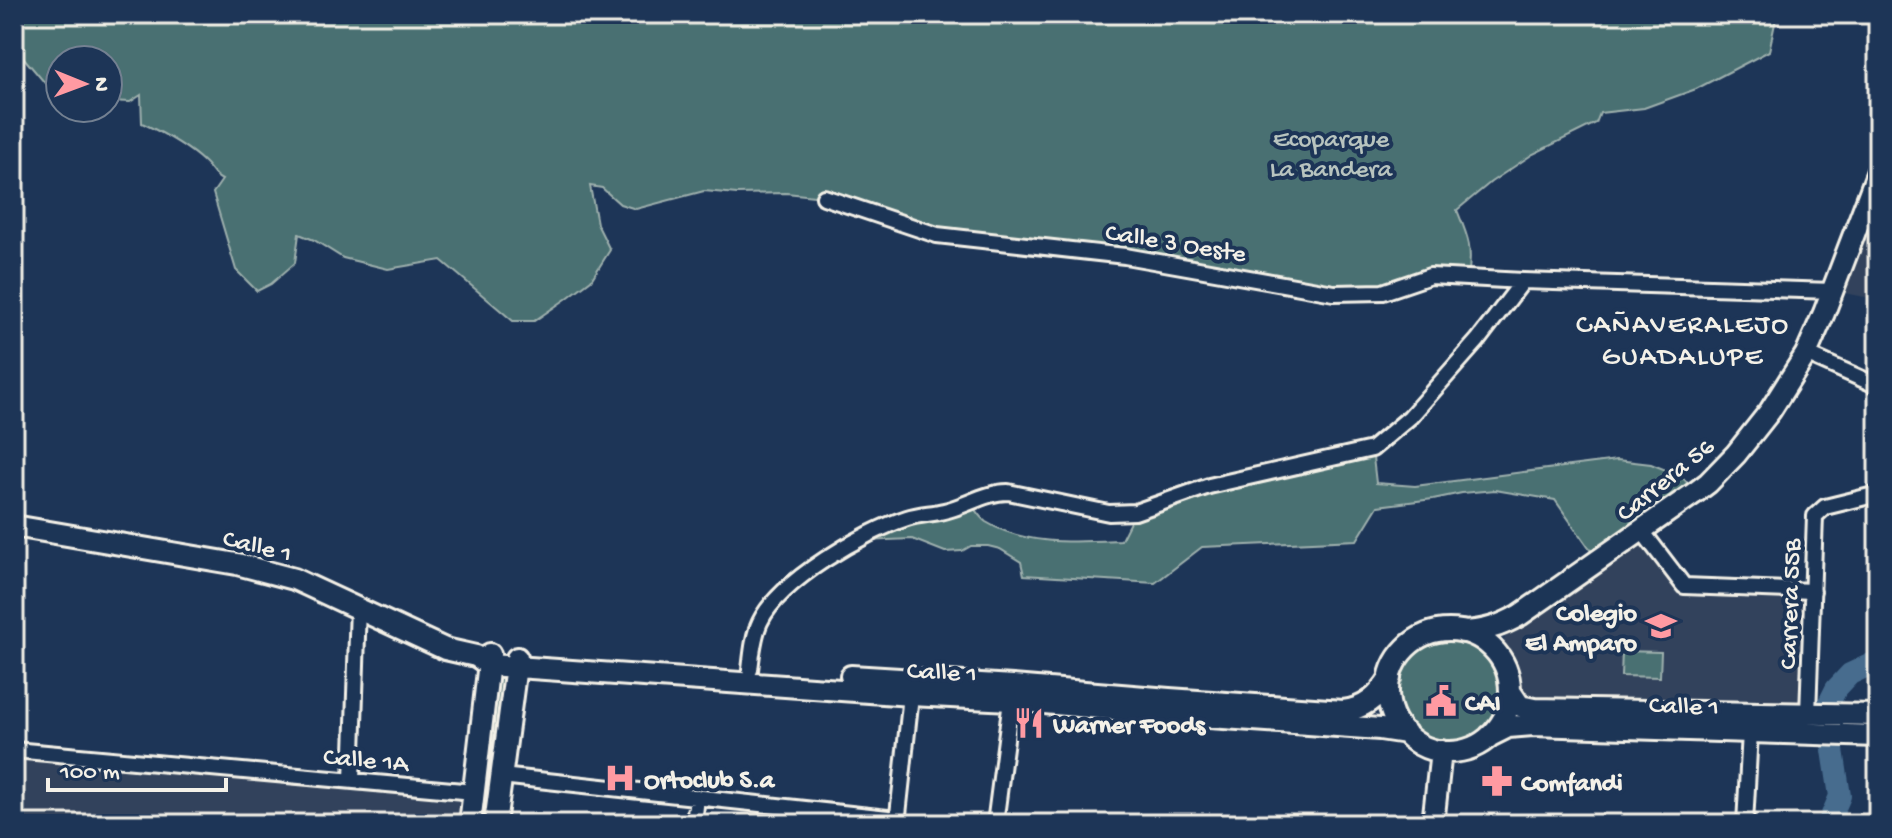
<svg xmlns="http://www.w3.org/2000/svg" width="1892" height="838" viewBox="0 0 1892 838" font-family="'Gochi Hand',sans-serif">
  <rect width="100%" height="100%" fill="#1d3557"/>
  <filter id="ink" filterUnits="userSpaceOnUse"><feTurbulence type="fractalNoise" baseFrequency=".0125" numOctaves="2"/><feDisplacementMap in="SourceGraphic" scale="16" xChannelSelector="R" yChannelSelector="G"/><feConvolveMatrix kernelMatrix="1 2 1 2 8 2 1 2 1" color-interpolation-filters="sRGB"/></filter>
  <g filter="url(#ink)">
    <path fill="#30425c" d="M1878,200V302L1865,297L1844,293Z
      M1642,531L1684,586L1813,591L1808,714L1534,709L1510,691L1507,672L1502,660L1504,640L1508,631Z
      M14,750L474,792L470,824H14Z"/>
    <path fill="#496f72" stroke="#9eb0ad" stroke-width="2" d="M14,14H1777L1769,51L1696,89L1644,108L1600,113L1596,123L1533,154L1491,182L1457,210C1468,237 1473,247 1468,278L1430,276L1383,292L1334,293L937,235L824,197L786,193L737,194L704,191L636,209L620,204L602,188L590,186L597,224L610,250L591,280L566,299L534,321H513L441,260L388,269L343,258L314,240L299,234L295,263L271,284L257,291L236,270L213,193L222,180C212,175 211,168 204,162C186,145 163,133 142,123L141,95L130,102L108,101V60H60V90L44,82L23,57L14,64Z
      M1372,449L1376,483L1415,486L1617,460L1651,464L1681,476L1696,492L1598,561L1555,500L1495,490L1462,493L1433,499L1378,506L1357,540L1202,547L1155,583L1024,575L1021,562L1000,549L988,546H971L962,551L945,552L912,539L865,541L874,532L970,503C975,509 980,518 986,522C1025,546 1077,542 1121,540L1135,512Z
      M1388 691a61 61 0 1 1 122 0a61 61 0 1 1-122 0Z
      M1622,651L1661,652L1660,677L1621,676Z
      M489,665L516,668L495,824H470Z"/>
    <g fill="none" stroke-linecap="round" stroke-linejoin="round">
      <path stroke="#476c8e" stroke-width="22" d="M1828,824L1840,796L1833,750L1829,703L1836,689L1850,674L1878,661"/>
      <defs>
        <path id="street" d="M824,197L937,235L1125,256L1334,293L1383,292L1430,276L1523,281L1833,291
          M1806,354L1878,386
          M1642,531L1684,586L1813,591
          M750,670C752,654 753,637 760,622C780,580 864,532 907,518C919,514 932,514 944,511C966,506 986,492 1008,492L1109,513L1135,512L1209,486L1372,449L1410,417L1478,340L1523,281
          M1808,714L1815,516L1825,507L1878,494
          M14,750L474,792
          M501,776L897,819
          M352,781L358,607
          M694,824L697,797
          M897,824L911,695
          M995,824L1012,693
          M1745,824L1750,732
          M1872,824L1878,814"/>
        <path id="secondary" d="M14,526L237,564L294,579L445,649L476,656L489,665L911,695L1011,700L1166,714L1380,729L1406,733
          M1388 691a61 61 0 1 1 122 0a61 61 0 1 1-122 0Z
          M1463,632C1485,631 1501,626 1520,615L1696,492L1708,483L1736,454L1770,411L1806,354L1824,313L1878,171
          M851,676L1013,686L1169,699L1343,711C1365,709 1379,696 1390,678
          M1510,691L1520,706L1534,709L1878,715
          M1490,736L1508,727L1533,725L1878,736
          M470,824L490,654
          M495,824L517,658
          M1433,824L1441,751"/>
      </defs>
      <use href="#street" stroke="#f4f1e8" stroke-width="20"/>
      <use href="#secondary" stroke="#f4f1e8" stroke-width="26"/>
      <use href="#street" stroke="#1d3557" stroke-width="14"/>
      <use href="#secondary" stroke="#1d3557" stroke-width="20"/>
    </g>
  </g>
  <defs>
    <symbol id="school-bare" viewBox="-9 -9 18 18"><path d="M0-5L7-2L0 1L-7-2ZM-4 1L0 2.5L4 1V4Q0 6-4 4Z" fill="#ff9aa2" stroke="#1d3557" stroke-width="2.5" paint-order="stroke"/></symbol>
    <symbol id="civic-bare" viewBox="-9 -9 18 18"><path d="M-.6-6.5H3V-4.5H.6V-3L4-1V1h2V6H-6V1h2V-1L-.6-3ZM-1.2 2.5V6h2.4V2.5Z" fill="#ff9aa2" stroke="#1d3557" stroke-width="2.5" paint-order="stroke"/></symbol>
    <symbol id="restaurant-bare" viewBox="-9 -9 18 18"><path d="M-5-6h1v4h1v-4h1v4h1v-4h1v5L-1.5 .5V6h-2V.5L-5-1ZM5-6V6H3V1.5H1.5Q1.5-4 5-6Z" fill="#ff9aa2" stroke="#1d3557" stroke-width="2.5" paint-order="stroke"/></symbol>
    <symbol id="hospital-bare" viewBox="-9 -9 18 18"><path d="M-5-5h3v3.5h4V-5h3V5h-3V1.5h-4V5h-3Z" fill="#ff9aa2" stroke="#1d3557" stroke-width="2.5" paint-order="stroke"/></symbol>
    <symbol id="pharmacy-bare" viewBox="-9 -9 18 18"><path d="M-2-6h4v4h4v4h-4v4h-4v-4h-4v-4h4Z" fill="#ff9aa2" stroke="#1d3557" stroke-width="2.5" paint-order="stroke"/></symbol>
  </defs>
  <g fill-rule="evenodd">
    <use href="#school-bare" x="1639" y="604" width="44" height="44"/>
    <use href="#civic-bare" x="1419" y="679" width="44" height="44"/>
    <use href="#restaurant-bare" x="1007" y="701" width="44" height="44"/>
    <use href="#hospital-bare" x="598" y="756" width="44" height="44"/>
    <use href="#pharmacy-bare" x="1475" y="759" width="44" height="44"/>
  </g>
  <g text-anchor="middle" stroke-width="8" stroke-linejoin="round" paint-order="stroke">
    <g font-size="26" fill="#b8c4bf" stroke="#1d3557">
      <text x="1331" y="146">Ecoparque<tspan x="1331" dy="30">La Bandera</tspan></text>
    </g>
    <g font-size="26" fill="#f4f1e8" stroke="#1d3557">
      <text transform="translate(1176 241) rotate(9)" y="9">Calle 3 Oeste</text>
      <text transform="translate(1664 478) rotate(-39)" y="9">Carrera 56</text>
      <text transform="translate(258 544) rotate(14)" y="9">Calle 1</text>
      <text transform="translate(1788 604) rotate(-88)" y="9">Carrera 55B</text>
      <text transform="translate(942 670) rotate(3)" y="9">Calle 1</text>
      <text transform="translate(1684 704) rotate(2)" y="9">Calle 1</text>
      <text transform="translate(366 758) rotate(5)" y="9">Calle 1A</text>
    </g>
    <g font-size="26" font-weight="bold" fill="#f4f1e8" stroke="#1d3557" text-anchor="start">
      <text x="1637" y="620" text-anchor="end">Colegio<tspan x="1637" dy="30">El Amparo</tspan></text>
      <text x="1465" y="710">CAI</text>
      <text x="1053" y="732">Warner Foods</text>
      <text x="644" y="787">Ortoclub S.a</text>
      <text x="1521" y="790">Comfandi</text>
    </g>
    <g font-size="28" letter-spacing="2" fill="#f4f1e8" stroke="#1d3557">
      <text x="1683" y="332">CAÑAVERALEJO<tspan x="1683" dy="32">GUADALUPE</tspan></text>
    </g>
  </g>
  <rect width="1892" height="838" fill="none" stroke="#1d3557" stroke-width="48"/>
  <rect x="24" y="24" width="1844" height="790" fill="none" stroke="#f4f1e8" stroke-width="3" filter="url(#ink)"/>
  <g transform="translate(84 84) rotate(91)"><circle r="38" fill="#1d3557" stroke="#738091" stroke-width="2"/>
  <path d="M0-6L14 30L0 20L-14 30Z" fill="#ff9aa2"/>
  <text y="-12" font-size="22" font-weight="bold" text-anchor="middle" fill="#f4f1e8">N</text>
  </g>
  <path d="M48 778v12h178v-12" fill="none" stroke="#f4f1e8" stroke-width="4"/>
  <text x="60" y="778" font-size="24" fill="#f4f1e8" stroke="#1d3557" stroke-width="6" paint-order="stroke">100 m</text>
</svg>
